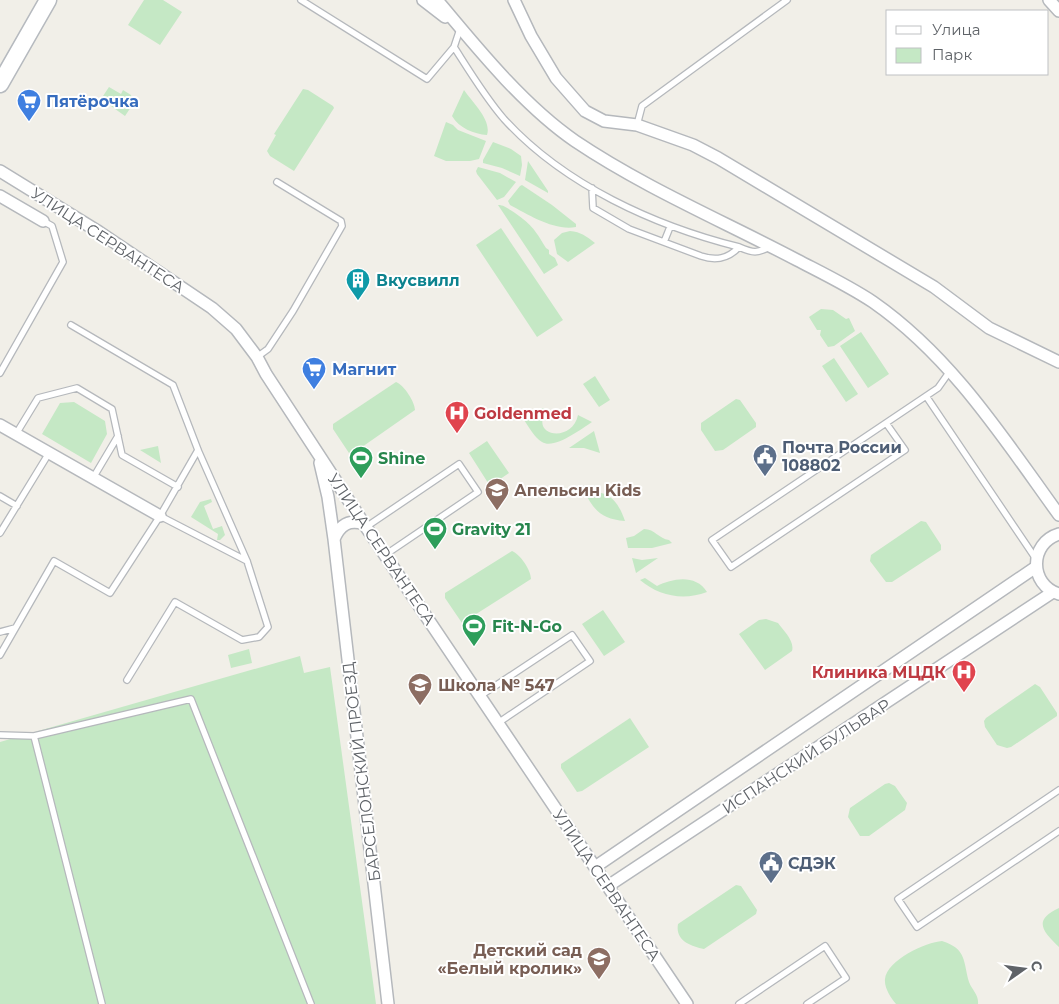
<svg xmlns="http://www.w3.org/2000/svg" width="1059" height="1004" viewBox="0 0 1059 1004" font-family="Montserrat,sans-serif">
  <rect width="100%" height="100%" fill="#f1efe8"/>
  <path fill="#c5e8c5" d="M144,0H163L182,12L160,45L128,25Z
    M109,87L121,94L123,90L131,95L133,104L125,116L101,99Z
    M303,89L308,90L333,106L334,108L294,171L270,156L267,151L276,135L274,134Z
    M464,90C472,102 492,120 487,135C474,134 459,128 452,116Z
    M446,122L453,125L458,130L486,141L479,159L470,161H446L434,156Z
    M493,142L511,149L521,156L522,165L520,176L502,168L483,163V160Z
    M528,161L548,191V193L525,180Z
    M478,167L500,173L516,182L504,197L497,200L477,174L476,171Z
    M522,185L552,205L576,224V227C554,231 529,215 510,205L508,201L520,186Z
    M498,205C504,205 507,208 512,211C531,224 534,228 546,248L549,250V254L555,258L558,265L544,274Z
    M501,228L563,320L537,337L476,245Z
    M570,231C581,232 586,236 595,243L568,262L557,254L554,240L562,233Z
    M821,309L833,310L846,319L849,318L855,331L834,346L828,347L820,335L821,330H817L809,317Z
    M861,332L889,374L868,388L840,346Z
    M834,358L858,394L846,402L822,366Z
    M595,376L610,400L599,407L583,384Z
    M396,382C404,385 415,402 415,410L352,454L349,453L333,429V424Z
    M736,399L740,400L756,423V427L723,450L715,451L701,430V423Z
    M74,402L105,421L107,434L91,463L42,434L60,403Z
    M542,408L547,410C528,436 572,444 578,415L592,422C581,429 554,450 542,442C534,437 529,427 524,420Z
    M594,431L600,453L584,448H569Z
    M487,441L509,473L490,486L469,453Z
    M158,446L161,463L140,450Z
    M584,491C608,491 617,498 625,521C602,519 594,511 584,491Z
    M211,499L212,502L204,506L213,529L222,526L225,535L220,540H217L218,534L191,517L200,502Z
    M921,521L926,522L941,545V550L892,582H886L870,561L871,555Z
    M644,529C655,529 659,539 669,540L672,543L652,548H628L626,538L634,536Z
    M512,551C520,554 531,570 531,579L462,623L445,598V593Z
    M632,558L642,560L658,558L636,573Z
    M645,578L657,586C673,578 696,574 707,592C683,601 659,596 640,580Z
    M603,610L625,642L604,656L582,624Z
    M766,619L778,623C783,630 795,641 792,651L765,670L739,634L759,620Z
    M249,649L252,663L231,668L228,655Z
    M300,656L304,673L330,667L376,1004H0V742Z
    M1035,684L1040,687L1057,713V716L1011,747L1007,748L997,745L985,727L984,721L986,718Z
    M630,718L649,747L582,791L577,792L561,768V764Z
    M889,783L895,786L907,803L905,810L869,836H860L848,817L850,808L885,784Z
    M736,885L741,886L757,910L756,914L704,949C691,946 675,941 678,924Z
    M1059,908V947C1042,931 1033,920 1059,908Z
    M942,941C967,949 963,961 969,982C972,990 979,995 978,1004H896C891,998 884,988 885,979C887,960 926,942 942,941Z"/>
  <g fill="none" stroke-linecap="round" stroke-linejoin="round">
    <defs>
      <path id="lane" d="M301,0L427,79L454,47L460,29
        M454,47C470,72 485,97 504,119C564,185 655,226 739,247
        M637,125L642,106L787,0
        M592,188L593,208L629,229L701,256C716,261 728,259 739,247C753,253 757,254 771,246
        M664,242L670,227
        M71,325L173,385L198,450L247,561L268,627L259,637L242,640L175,602L127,680
        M257,357L268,349L293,311L342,226L341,221L277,182
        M0,373L63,262L52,226L43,221
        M926,396L1036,559
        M886,423L905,450L731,567L712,540L938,388L950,371
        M16,434L38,398L77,388L112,409L122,455L178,487
        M93,478L118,436
        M0,496L17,506
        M160,516L247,561
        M366,527L459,464L478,492L385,555
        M0,533L49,453
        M0,632L15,628
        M0,655L54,561L110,593L160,516L198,450
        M480,696L572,635L590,661L498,723
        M0,735L34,736L191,699L311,1004
        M34,736L102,1004
        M1059,790L898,899L917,927L1059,831
        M739,1004L825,946L846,978L807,1004"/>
      <path id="street" d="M423,0L445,17
        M437,0C477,48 524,106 575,141C645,188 723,221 797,260C822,273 849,286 873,302C952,357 1004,439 1059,515
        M514,0L531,36L556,78L585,111L604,121L637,125L693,145L718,158L934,287L989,328L1059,362
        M1049,0L1059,11
        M0,171L99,232L212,308L236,329L257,357L266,374L366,527L687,1004
        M0,196L43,221
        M0,425L160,516
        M320,463L328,497L334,539L388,1004
        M1059,534C1029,543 1029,585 1059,594
        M334,539C340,525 349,519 364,524
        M595,867L1036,567
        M608,886L1053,592"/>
      <path id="secondary" d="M0,84L48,0"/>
    </defs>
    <use href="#lane" stroke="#b5b8bc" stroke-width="8"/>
    <use href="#street" stroke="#b5b8bc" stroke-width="14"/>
    <use href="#secondary" stroke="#b6babf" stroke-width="19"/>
    <use href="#lane" stroke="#fff" stroke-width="5.5"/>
    <use href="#street" stroke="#fff" stroke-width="11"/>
    <use href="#secondary" stroke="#fff" stroke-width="16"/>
  </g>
  <defs>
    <symbol id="supermarket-pin" viewBox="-11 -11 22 30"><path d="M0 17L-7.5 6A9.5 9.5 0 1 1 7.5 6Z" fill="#3f7fe0" stroke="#fff"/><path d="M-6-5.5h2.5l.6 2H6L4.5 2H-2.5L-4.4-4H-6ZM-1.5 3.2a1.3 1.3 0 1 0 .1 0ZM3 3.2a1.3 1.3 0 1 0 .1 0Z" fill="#fff"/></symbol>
    <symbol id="building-pin" viewBox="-11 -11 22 30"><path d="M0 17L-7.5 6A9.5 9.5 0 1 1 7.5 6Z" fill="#0f9aa8" stroke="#fff"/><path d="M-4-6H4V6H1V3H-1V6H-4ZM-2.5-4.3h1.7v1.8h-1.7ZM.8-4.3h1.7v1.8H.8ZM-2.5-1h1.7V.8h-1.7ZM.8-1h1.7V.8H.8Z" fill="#fff"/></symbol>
    <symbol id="hospital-pin" viewBox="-11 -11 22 30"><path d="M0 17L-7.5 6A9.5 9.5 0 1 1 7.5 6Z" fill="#e0444e" stroke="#fff"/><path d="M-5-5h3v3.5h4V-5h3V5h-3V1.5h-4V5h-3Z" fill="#fff"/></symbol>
    <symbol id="civic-pin" viewBox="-11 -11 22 30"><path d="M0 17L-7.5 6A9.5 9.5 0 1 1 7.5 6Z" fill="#5c6f8a" stroke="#fff"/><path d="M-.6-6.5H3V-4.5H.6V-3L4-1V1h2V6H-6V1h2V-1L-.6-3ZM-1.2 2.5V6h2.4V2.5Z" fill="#fff"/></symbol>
    <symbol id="stadium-pin" viewBox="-11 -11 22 30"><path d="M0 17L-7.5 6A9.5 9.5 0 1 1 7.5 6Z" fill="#2e9e5b" stroke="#fff"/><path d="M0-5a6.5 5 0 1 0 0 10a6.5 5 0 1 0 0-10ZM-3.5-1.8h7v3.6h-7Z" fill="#fff"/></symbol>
    <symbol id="school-pin" viewBox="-11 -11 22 30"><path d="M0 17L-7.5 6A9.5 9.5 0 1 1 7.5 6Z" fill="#8d6e63" stroke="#fff"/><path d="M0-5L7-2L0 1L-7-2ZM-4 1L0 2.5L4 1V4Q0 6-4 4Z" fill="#fff"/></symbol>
  </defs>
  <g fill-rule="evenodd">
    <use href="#supermarket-pin" x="15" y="87" width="28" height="38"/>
    <use href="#building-pin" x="344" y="266" width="28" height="38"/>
    <use href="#supermarket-pin" x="300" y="355" width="28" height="38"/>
    <use href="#hospital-pin" x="443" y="399" width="28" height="38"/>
    <use href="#civic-pin" x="751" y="442" width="28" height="38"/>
    <use href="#stadium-pin" x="347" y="444" width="28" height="38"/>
    <use href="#school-pin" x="483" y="476" width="28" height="38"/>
    <use href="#stadium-pin" x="421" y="515" width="28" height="38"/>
    <use href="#stadium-pin" x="460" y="612" width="28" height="38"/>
    <use href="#hospital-pin" x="950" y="658" width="28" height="38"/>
    <use href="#school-pin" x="406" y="671" width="28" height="38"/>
    <use href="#civic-pin" x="757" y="849" width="28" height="38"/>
    <use href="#school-pin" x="585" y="945" width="28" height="38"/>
  </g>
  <g text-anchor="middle" stroke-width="4" stroke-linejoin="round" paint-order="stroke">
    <g font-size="16" font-weight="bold" fill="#366cbe" stroke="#fff" text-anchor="start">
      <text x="46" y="107">Пятёрочка</text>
      <text x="332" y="375">Магнит</text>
    </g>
    <g font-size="16" fill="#5f6368" stroke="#fff">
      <text transform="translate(108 240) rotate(33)" y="6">УЛИЦА СЕРВАНТЕСА</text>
      <text transform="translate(382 549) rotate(56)" y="6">УЛИЦА СЕРВАНТЕСА</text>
      <text transform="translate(806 756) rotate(-33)" y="6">ИСПАНСКИЙ БУЛЬВАР</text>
      <text transform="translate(361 772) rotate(-97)" y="6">БАРСЕЛОНСКИЙ ПРОЕЗД</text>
      <text transform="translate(607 885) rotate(56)" y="6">УЛИЦА СЕРВАНТЕСА</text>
    </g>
    <g font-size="16" font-weight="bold" fill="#0d838f" stroke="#fff" text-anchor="start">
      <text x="376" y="286">Вкусвилл</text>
    </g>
    <g font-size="16" font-weight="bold" fill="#be3a42" stroke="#fff" text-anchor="start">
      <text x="474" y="419">Goldenmed</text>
      <text x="946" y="678" text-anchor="end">Клиника МЦДК</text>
    </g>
    <g font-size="16" font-weight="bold" fill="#4e5e75" stroke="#fff" text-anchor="start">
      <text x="782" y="453">Почта России<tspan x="782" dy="18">108802</tspan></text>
      <text x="788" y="869">СДЭК</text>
    </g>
    <g font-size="16" font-weight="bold" fill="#27864d" stroke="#fff" text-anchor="start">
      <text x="378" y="464">Shine</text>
      <text x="452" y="535">Gravity 21</text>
      <text x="492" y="632">Fit-N-Go</text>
    </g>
    <g font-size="16" font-weight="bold" fill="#785e54" stroke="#fff" text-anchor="start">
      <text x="514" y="496">Апельсин Kids</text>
      <text x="438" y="691">Школа № 547</text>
      <text x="582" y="956" text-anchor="end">Детский сад<tspan x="582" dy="18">«Белый кролик»</tspan></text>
    </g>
  </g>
  <rect x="886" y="10" width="162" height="65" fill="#ffffff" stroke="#bfc1c3"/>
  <rect x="896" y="26" width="25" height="8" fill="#ffffff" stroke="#bfc1c3"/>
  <text x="932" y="35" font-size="15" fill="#5f6368">Улица</text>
  <rect x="896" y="48" width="25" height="15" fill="#c5e8c5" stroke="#bfc1c3"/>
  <text x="932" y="60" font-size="15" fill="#5f6368">Парк</text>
  <g transform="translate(1024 969) rotate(76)" stroke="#ffffff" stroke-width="4" paint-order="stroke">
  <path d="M0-4L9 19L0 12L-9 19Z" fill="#5f6368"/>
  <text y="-8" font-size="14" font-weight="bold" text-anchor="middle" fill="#5f6368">С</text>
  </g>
</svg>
